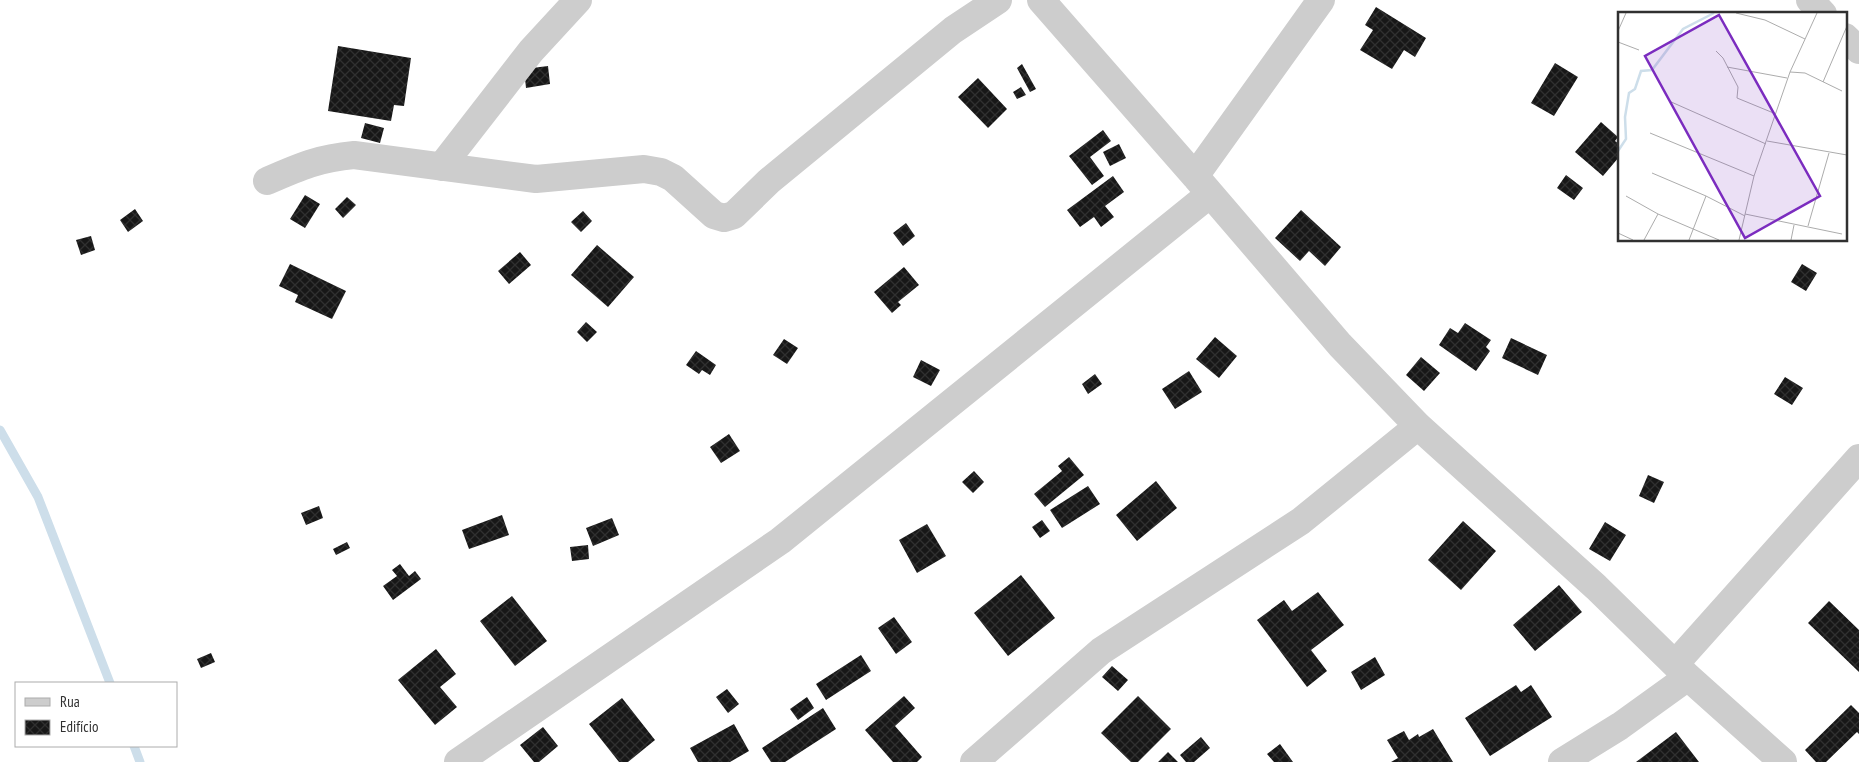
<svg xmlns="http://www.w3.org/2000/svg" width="1859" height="762" viewBox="0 0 1859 762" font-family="'PT Sans Narrow',sans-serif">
  <defs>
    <pattern id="building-cross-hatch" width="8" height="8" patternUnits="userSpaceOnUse" patternTransform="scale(1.25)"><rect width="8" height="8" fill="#171717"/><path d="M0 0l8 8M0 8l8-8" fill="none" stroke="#303030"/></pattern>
  </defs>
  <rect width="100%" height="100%" fill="#fff"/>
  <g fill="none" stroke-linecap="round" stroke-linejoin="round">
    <path stroke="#cddeea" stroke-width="9" d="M0,430L38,497L110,683
      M134,746L140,762"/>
  </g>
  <path fill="url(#building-cross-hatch)" d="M1376,7L1426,38L1415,57L1404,50L1392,69L1360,50L1373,30L1365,25Z
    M338,46L411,58L404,106L394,105L391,121L328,111Z
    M1555,63L1578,77L1554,116L1531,103Z
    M1022,64L1036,89L1030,92L1017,68Z
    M548,66L550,84L526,88L524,69Z
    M978,78L1007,109L988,128L958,97Z
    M1021,87L1026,95L1017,99L1013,92Z
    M1601,122L1618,137L1615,141L1619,144V157L1603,176L1575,152Z
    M365,123L384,128L380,143L361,138Z
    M1103,130L1111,141L1090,157L1104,176L1092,185L1069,156Z
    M1119,144L1126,158L1110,166L1103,152Z
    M1566,175L1583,188L1574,200L1557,188Z
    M1113,176L1124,192L1105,206L1114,217L1101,227L1094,217L1080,227L1067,210Z
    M305,195L320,204L305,228L290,219Z
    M347,197L356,205L343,218L335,209Z
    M135,209L143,221L128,232L120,220Z
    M1301,210L1341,247L1325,266L1309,251L1300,261L1275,238Z
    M583,211L592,221L581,232L571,222Z
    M906,223L915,236L903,246L893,233Z
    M91,236L95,250L81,255L76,240Z
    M597,245L634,277L608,307L571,275Z
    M520,252L531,265L509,284L498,271Z
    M290,264L346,291L332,319L295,302L298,295L279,286Z
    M1802,264L1817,273L1806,291L1791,282Z
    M904,267L919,285L898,302L901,305L892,313L874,292Z
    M586,322L597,332L587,342L577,332Z
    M1465,323L1491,340L1486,347L1490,351L1476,371L1439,345L1450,328L1458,333Z
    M1215,337L1237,356L1219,378L1196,359Z
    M1511,338L1547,355L1538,375L1502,358Z
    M784,339L798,348L787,364L773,355Z
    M696,351L716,365L710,375L702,370L699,374L686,365Z
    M1421,357L1440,373L1424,391L1406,375Z
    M921,360L940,370L931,386L913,377Z
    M1189,371L1202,392L1175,409L1162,389Z
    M1095,374L1102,384L1088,394L1082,384Z
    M1785,377L1803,388L1792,405L1774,394Z
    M729,434L740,451L721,463L710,447Z
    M1069,457L1084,475L1045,507L1034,494L1062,471L1058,466Z
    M974,471L984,482L973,493L962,482Z
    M1648,475L1664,482L1654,503L1639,496Z
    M1156,481L1177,508L1137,541L1116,515Z
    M1088,486L1100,504L1062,528L1050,510Z
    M319,506L323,518L306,525L301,513Z
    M502,515L509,535L469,549L462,530Z
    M612,518L619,535L593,546L586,528Z
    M1042,520L1050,531L1040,538L1032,527Z
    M1463,521L1496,551L1461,590L1428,560Z
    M1605,522L1626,535L1610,561L1589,549Z
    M927,524L946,556L917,573L899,540Z
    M347,542L350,548L336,555L333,549Z
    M588,545L589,559L572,561L570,547Z
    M400,564L409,576L415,571L421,579L393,600L383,586L397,576L392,570Z
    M1021,575L1055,618L1008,656L974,613Z
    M1559,585L1582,612L1535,651L1513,625Z
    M1318,592L1344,625L1311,650L1327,671L1307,687L1257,620L1284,600L1292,611Z
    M512,596L547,641L515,666L480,621Z
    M1829,601L1859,630V672L1808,623Z
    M894,617L912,642L896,654L878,628Z
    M436,649L456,674L440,687L457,707L435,725L398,680Z
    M211,653L215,662L201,668L197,659Z
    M861,655L871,671L826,700L816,684Z
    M1375,657L1385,675L1361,690L1351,672Z
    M1112,666L1128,680L1118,691L1102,677Z
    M1516,685L1521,692L1531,685L1552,717L1490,756L1465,718Z
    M727,689L739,704L728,713L716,697Z
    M904,696L915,708L895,726L922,757L917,762H893L865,730Z
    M1138,696L1171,729L1138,762H1131L1101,733Z
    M807,697L814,708L798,720L790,709Z
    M622,698L655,740L628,762H619L589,724Z
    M1851,705L1859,713V734L1857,732L1826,762H1816L1805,750Z
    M823,708L836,729L785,762H771L762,748Z
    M734,724L749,751L730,762H698L690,748Z
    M543,727L558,746L539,762H534L520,745Z
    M1433,729L1453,762H1391L1398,758L1387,740L1404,731L1409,740L1418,734L1419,737Z
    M1676,732L1699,762H1636Z
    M1201,737L1210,748L1194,762H1186L1180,755Z
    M1280,744L1293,762H1274L1267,754Z
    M1168,752L1178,762H1158Z"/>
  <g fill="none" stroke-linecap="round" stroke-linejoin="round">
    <path stroke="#cdcdcd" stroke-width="28" d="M1041,0L1195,176L1340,345L1418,426L1596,587L1688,677L1783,762
      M1810,0L1823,14
      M1845,37L1859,50
      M441,167L531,51L578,0
      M1195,176L1321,0
      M267,181C299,167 319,158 354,155L536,179L644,169L661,172L673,178L714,215L724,218L734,215L769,181L953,30L998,0
      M1675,664L1859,458
      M458,762L780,541L1210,194
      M974,762L1101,651L1301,521L1418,426
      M1562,762L1620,726L1688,677"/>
  </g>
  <g transform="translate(1618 12)">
    <rect width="229" height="229" fill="#fff"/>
    <path fill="none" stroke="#cddeea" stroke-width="2.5" d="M0,139L8,127L7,105L11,81L17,77L23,59L34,58L65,17L96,1"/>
    <path fill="none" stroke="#acacac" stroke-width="1" d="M118,1L147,8L187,27M0,19L8,1M0,30L21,38M98,39L105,46L120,75L119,86L158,102M109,55L169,66M172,60L187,61L224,79M205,70L229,14M51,89L148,132M32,121L136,164M149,129L229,143M34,161L88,184M8,184L40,202L101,228M127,202L224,222M190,214L211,141M0,221L15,228M26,228L40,202M71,228L88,184L127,204M121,228L136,164L172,60L199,1M173,228L176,213"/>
    <path fill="#7b2cbf" fill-opacity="0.15" stroke="#7b2cbf" stroke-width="2.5" d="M101,3L202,184L127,226L27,44Z"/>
    <rect width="229" height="229" fill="none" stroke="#303030" stroke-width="2.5"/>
  </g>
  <rect x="15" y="682" width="162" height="65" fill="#ffffff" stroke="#acacac"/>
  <rect x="25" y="698" width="25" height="8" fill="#cdcdcd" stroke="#acacac"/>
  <text x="60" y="707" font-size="15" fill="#303030">Rua</text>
  <rect x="25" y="720" width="25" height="15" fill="url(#building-cross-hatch)" stroke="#acacac"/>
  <text x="60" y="732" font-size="15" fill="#303030">Edifício</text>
</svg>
